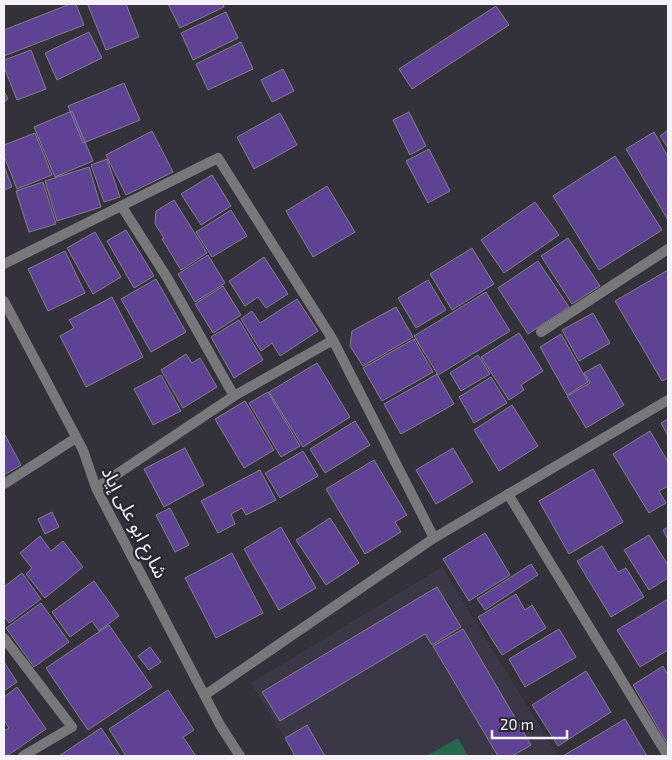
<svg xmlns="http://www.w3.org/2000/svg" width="672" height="760" viewBox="0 0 672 760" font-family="'Exo 2','Noto Sans Arabic',sans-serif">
  <rect width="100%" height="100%" fill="#333139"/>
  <path fill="#3b3746" d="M442,567L558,756H296L251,683Z"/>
  <path fill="#27674b" d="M458,738L468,756H426Z"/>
  <path fill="#5f4294" stroke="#827f89" d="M70,4H76L84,25L4,56V30Z
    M91,4H126L139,37L106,50L88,5Z
    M168,4H223L224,7L180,28Z
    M496,6L509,25L412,89L399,69Z
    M226,12L238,38L193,60L181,33Z
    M89,32L102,58L57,80L45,53Z
    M241,42L253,69L208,90L196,64Z
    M31,50L46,89L17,100L4,67V60Z
    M283,69L294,91L272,102L261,80Z
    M124,83L140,120L83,143L68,106Z
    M4,91L8,99L4,102Z
    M72,111L93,161L55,177L34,127Z
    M409,112L426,146L410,155L393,120Z
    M280,113L297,145L254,169L237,137Z
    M668,130V148L660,136Z
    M152,131L173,172L126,195L106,155Z
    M654,132L668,157V220L626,149Z
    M35,133L52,175L17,189L4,156V145Z
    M429,149L450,191L428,203L406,161Z
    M615,156L662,230L599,270L553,196Z
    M107,159L120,197L104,202L91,165Z
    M4,166L12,187L4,190Z
    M89,167L101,207L57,221L45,181Z
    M212,175L231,206L201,225L181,194Z
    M43,182L56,224L29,232L16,191Z
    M327,186L355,232L313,257L286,211Z
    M174,200L207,253L181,270L162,239L164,238L155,224L156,211Z
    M535,202L559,235L504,273L481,240Z
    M231,210L247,236L212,257L196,232Z
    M126,230L154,276L134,288L107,241Z
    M95,232L121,277L93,294L67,248Z
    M568,238L600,286L572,304L541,256Z
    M472,248L494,284L452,310L430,274Z
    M65,251L85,293L48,311L28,269Z
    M208,255L225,283L195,302L178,274Z
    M264,257L288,294L266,308L258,297L245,306L229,281Z
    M538,261L569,307L528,334L498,288Z
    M668,270V378L662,381L615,301Z
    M156,279L186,332L151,352L121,299Z
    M428,280L446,310L416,328L398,298Z
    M223,286L241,315L213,333L195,304Z
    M486,292L510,331L438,375L414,336Z
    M112,297L143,357L86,387L60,336L74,328L69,320Z
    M297,299L318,331L280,356L272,343L261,351L241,319L252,311L260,323Z
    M396,307L413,337L363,366L350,346L352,331Z
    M593,313L610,343L579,361L562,330Z
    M239,320L263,360L234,378L211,337Z
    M519,333L543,371L521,385L524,390L509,400L481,357Z
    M561,334L588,382L567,395L540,347Z
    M414,339L433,372L382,401L363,368Z
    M186,354L192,363L200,358L217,387L183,408L161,370Z
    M478,355L490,374L461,391L450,373Z
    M317,363L350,417L303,447L269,392Z
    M600,364L624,405L586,428L567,396L590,383L584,373Z
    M437,374L454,404L401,434L384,404Z
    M161,375L181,411L153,425L134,389Z
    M491,377L507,403L474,423L459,397Z
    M268,392L300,446L281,457L249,403Z
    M245,401L274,450L244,468L215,419Z
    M512,405L538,446L499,471L474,430Z
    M668,419V436L661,423Z
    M355,421L370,445L325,473L310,449Z
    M650,431L668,462V486L659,491L666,503L649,513L613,454Z
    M4,433L21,465L4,475Z
    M185,448L204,485L164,507L144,469Z
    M453,448L473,482L436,504L416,470Z
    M303,451L318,476L280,498L265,473Z
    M374,460L407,515L395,522L401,532L365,554L326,489Z
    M593,469L623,522L569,554L539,501Z
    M260,470L276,500L246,515L242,508L231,514L235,524L218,533L201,501Z
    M170,508L189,545L175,552L156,515Z
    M52,512L59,527L45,534L38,519Z
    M330,518L359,563L326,585L296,540Z
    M281,527L316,588L279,610L244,549Z
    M668,527V540L663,530Z
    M485,533L510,575L469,601L443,559Z
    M649,535L668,565V578L649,590L624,550Z
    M40,536L51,551L63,541L83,567L45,598L26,574L32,568L20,553Z
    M602,546L618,572L626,568L644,597L611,617L577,561Z
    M232,553L263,613L216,638L185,578Z
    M531,564L538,575L485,610L477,599Z
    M22,573L41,599L9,623L4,616V587Z
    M94,581L119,616L99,631L92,621L70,637L52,612Z
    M437,587L461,627L432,645L425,634L280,721L262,692Z
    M516,594L525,610L532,605L546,628L502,655L478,617Z
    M668,599V650L640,667L617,630Z
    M41,603L69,642L34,667L6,628Z
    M109,625L152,687L88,730L46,668Z
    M463,629L531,745L512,756H498L433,646Z
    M559,629L576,657L525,687L509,659Z
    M150,647L161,662L149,670L138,656Z
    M4,662L17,682L4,691Z
    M663,666L668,675V745L633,685Z
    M586,671L611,712L558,746L532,705Z
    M17,687L46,729L7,756H4V731L9,728L4,720V697Z
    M168,690L194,730L183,737L196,756H126L109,729Z
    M625,719L647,756H563Z
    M307,725L325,756H295L285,738Z
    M101,728L120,756H59Z"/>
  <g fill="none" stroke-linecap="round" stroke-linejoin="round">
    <path stroke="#78777c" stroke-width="10" d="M541,332L668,249
      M508,494L668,756"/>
    <path stroke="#78777c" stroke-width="10" d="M122,207L168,279L234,396
      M4,264L218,158L333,340L434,538
      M4,301L83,450L96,488L220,725L240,756
      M4,484L76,438
      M96,488L234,396L333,340
      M4,638L72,727L23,756
      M205,695L434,538L668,400"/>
  </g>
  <g text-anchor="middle" stroke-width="4.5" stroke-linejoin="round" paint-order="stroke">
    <g font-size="19" fill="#f4f2f8" stroke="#29272f">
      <text transform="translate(135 522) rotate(63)" y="7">شارع ابو على إياد</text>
    </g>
  </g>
  <rect width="672" height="760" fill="none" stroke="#f4f2f8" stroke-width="10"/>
  <path d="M492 730v8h75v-8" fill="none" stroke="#f4f2f8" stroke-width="2.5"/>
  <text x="500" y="730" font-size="15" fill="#f4f2f8" stroke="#29272f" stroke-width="4" paint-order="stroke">20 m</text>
</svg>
